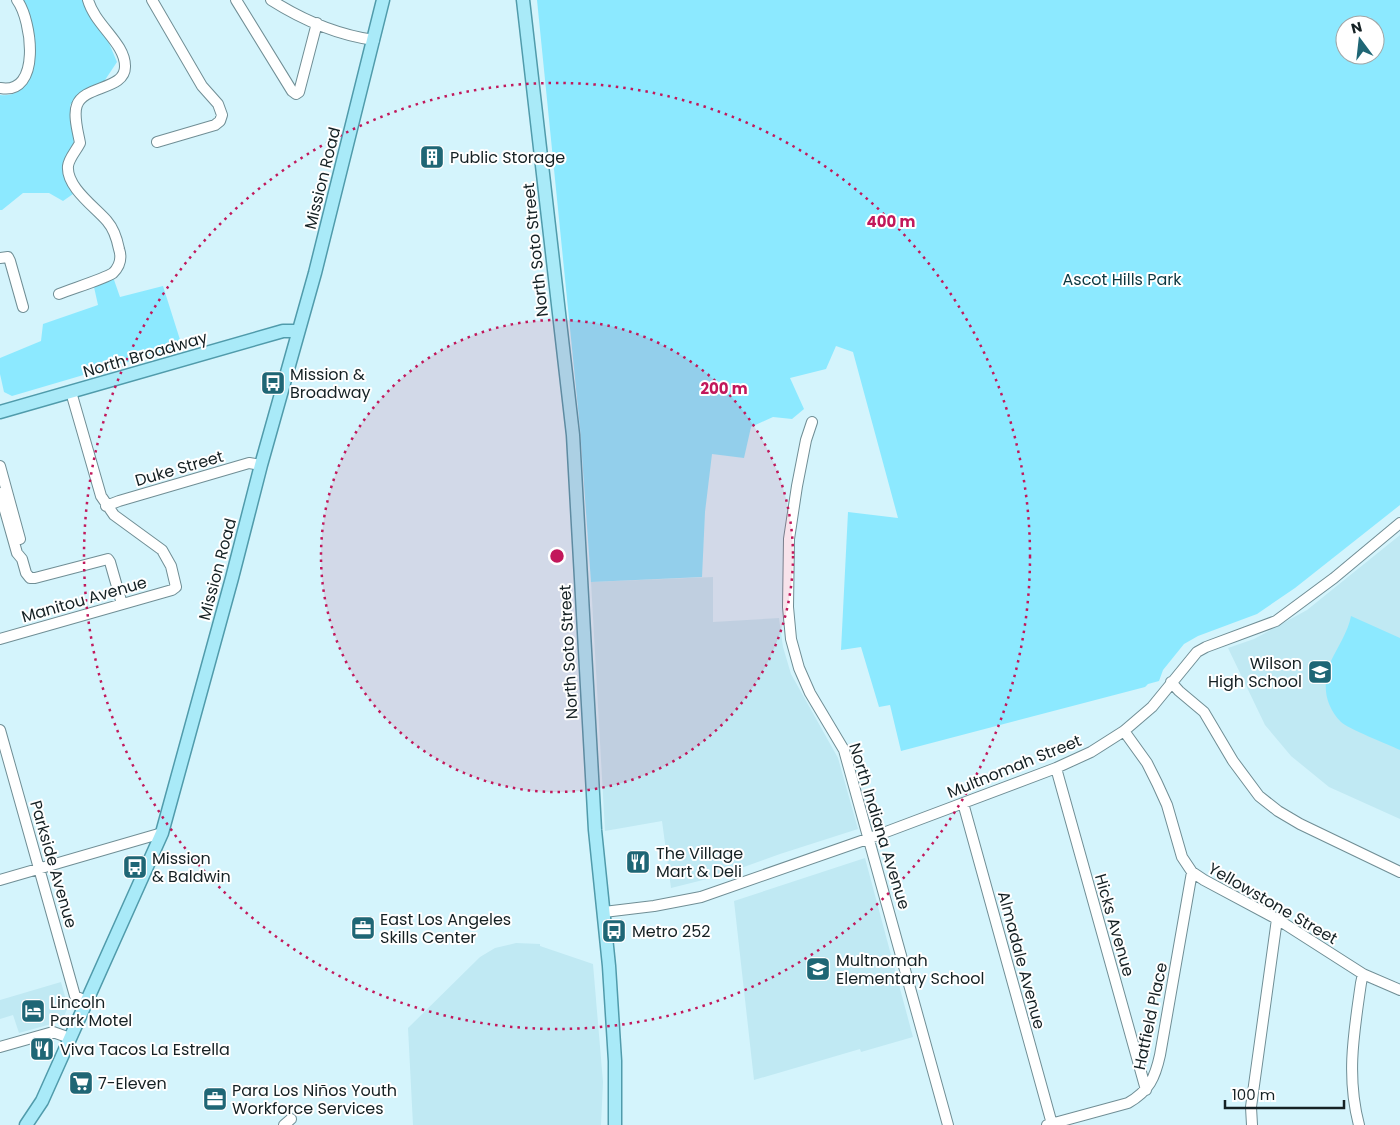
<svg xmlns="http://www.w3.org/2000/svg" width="1400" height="1125" viewBox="0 0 1400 1125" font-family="Poppins,sans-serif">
  <rect width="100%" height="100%" fill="#d4f4fc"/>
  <path fill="#c0e9f3" d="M1400,535V819L1329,787L1291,756L1265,725L1228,648L1254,639L1307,610Z
    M713,577V622L779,618L783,647L791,674L838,758L858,829L780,854L719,876L671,888L662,821L605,831L591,582Z
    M865,858L913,1037L861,1052L860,1049L754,1080L734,901Z
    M516,943L540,944V946L593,964L603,1082L601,1125H413L408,1028L480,957L495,948Z
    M61,982L68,1007L62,1021L19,1033L13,1015L0,1019V1000Z"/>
  <path fill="#8ce9ff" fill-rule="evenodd" d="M22,0H85L93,20L106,36L117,62L103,83L84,90L70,105L74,144L64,160L63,174L73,194L63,201L49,193H23L2,210H0V95C43,101 38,23 22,0Z
    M537,0H1400V505L1295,588L1257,614L1198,636L1184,644L1163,670L1159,681L1148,684L1145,687L901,751L890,705L879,707L861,647L841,650L848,512L898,518L853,352L836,346L826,369L790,378L804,409L792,419L773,417L751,427L744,458L712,454L705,512L702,577L591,582L580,428ZM1345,25H1375V55H1345Z
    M113,277L120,297L163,286L182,346L12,396L4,392L0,374V358L41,341L43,324L98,305L94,287Z
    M1351,616L1400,638V750C1389,745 1347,728 1341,722C1324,704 1322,684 1331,661C1338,646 1348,632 1351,616Z"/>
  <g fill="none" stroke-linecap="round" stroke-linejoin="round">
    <defs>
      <path id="minor" d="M152,0L202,86L218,104L222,115L220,121L215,125L157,142
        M236,0L292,91L296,94L299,92L317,23
        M271,0C301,19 338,35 374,40
        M0,88C42,96 32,20 17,0
        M0,258L8,257L10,261L23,307
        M59,294C71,289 104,279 113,273C120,266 122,258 119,249C117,239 114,229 107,221C95,207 66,187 68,166C69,158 76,151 80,143C78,132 73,115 77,105C84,85 126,90 125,66C125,43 95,25 88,0
        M812,422L806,440L797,486L789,539L788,607L791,639L799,668L810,693L844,750L948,1125
        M0,466L20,539
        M0,493L17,553L22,559L26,573L30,578H35L108,559L110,562L122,604
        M106,506L119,501L249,463L261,465
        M0,639L172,590L176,587L171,566L162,550L114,515L101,496L71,392
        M1171,682L1179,691L1204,712L1233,761L1259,796L1278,811L1300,824L1400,872
        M0,730L75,996L86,1001
        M1124,731L1147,763L1157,783L1167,805L1182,857L1192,872L1204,880L1277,919L1363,974L1400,990
        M1056,768L1146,1090
        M963,803L1052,1124
        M0,880L162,833
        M604,912L654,906L701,897L870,838L1056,768L1091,752L1124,731L1152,707L1197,652L1206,647L1276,621L1334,578L1400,523
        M0,1047L53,1032L70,1038
        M284,1125L291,1119
        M1047,1125L1128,1103C1149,1091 1155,1078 1160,1055L1192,872
        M1252,1125L1251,1107L1277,919
        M1359,1125C1346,1076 1354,1032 1361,983L1363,974"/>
      <path id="major" d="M523,0L573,435L595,830L609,966L615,1061V1125
        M0,412L283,331H298
        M26,1125L42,1101L162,833L232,578L261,465L315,273L383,0"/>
    </defs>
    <use href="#minor" stroke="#708e95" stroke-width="12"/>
    <use href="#major" stroke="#509bab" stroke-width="15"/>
    <use href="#minor" stroke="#fff" stroke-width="10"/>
    <use href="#major" stroke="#a9eaf8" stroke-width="12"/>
  </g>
  <circle cx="557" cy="556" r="236" fill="#c2185b" fill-opacity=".12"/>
  <g fill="none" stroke="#c2185b" stroke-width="2.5" stroke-dasharray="2.5 5">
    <circle cx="557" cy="556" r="236"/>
    <circle cx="557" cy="556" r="473"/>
  </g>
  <defs>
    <symbol id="building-square" viewBox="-11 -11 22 22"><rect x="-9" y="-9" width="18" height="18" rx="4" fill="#1f6675" stroke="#fff"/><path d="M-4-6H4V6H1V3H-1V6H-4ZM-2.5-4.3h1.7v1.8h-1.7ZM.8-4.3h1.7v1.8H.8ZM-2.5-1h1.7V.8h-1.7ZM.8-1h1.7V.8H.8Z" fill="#fff"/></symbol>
    <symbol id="bus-square" viewBox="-11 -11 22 22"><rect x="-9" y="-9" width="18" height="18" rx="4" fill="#1f6675" stroke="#fff"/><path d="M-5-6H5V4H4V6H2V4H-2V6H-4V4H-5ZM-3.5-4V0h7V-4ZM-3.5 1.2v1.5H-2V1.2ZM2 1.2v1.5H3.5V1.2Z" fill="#fff"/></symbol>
    <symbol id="school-square" viewBox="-11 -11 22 22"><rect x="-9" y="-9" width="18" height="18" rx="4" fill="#1f6675" stroke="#fff"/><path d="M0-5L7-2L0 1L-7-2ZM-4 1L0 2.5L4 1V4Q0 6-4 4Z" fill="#fff"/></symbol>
    <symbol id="restaurant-square" viewBox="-11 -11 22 22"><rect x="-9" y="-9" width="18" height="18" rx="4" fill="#1f6675" stroke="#fff"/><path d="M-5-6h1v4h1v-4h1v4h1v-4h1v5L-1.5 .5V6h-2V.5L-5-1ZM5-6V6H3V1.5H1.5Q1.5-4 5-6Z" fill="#fff"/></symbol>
    <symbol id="office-square" viewBox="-11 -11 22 22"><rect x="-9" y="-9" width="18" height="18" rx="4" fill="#1f6675" stroke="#fff"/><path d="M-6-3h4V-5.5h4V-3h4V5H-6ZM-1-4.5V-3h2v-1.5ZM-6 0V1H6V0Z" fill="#fff"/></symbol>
    <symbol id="hotel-square" viewBox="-11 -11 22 22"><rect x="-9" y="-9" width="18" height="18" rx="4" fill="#1f6675" stroke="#fff"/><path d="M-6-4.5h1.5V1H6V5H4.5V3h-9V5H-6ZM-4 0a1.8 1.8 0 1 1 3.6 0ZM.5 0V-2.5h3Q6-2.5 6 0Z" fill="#fff"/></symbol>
    <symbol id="supermarket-square" viewBox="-11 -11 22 22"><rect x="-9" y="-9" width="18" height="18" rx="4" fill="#1f6675" stroke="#fff"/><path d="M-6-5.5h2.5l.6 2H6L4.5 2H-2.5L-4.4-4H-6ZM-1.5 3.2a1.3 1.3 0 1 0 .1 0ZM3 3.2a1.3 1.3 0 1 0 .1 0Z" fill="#fff"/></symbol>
  </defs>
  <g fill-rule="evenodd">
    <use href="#building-square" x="418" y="143" width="28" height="28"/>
    <use href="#bus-square" x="259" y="369" width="28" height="28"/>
    <use href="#school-square" x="1306" y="658" width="28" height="28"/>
    <use href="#restaurant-square" x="624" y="848" width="28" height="28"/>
    <use href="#bus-square" x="121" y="853" width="28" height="28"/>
    <use href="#office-square" x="349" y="914" width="28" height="28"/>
    <use href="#bus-square" x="600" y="917" width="28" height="28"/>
    <use href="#school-square" x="804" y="955" width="28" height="28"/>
    <use href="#hotel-square" x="19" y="997" width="28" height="28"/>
    <use href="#restaurant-square" x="28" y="1035" width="28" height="28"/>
    <use href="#supermarket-square" x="67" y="1069" width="28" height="28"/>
    <use href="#office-square" x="201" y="1085" width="28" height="28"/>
  </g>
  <g text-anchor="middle" stroke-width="4" stroke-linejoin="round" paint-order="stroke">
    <g font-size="16" fill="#152124" stroke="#fff" text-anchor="start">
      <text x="450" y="163">Public Storage</text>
      <text x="290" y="380">Mission &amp;<tspan x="290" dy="18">Broadway</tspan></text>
      <text x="1302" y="669" text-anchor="end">Wilson<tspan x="1302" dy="18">High School</tspan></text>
      <text x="656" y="859">The Village<tspan x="656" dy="18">Mart &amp; Deli</tspan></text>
      <text x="152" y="864">Mission<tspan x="152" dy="18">&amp; Baldwin</tspan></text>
      <text x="380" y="925">East Los Angeles<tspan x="380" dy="18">Skills Center</tspan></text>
      <text x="632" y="937">Metro 252</text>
      <text x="836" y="966">Multnomah<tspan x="836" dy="18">Elementary School</tspan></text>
      <text x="50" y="1008">Lincoln<tspan x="50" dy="18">Park Motel</tspan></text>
      <text x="60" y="1055">Viva Tacos La Estrella</text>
      <text x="98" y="1089">7-Eleven</text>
      <text x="232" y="1096">Para Los Niños Youth<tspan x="232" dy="18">Workforce Services</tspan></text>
    </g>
    <g font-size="16" fill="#152124" stroke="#fff">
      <text transform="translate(322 178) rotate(-76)" y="6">Mission Road</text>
      <text transform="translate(535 250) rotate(-96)" y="6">North Soto Street</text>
      <text transform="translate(145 354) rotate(-16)" y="6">North Broadway</text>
      <text transform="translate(179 468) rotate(-16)" y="6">Duke Street</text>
      <text transform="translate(217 569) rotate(-75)" y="6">Mission Road</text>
      <text transform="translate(84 599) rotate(-16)" y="6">Manitou Avenue</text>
      <text transform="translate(568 652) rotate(-93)" y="6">North Soto Street</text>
      <text transform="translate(1014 766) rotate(-22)" y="6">Multnomah Street</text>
      <text transform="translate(880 826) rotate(73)" y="6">North Indiana Avenue</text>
      <text transform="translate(54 864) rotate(74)" y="6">Parkside Avenue</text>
      <text transform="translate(1273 903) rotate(30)" y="6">Yellowstone Street</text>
      <text transform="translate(1115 925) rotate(74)" y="6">Hicks Avenue</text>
      <text transform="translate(1022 960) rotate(75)" y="6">Almadale Avenue</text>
      <text transform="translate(1150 1016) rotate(-78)" y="6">Hatfield Place</text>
    </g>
    <g font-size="16" fill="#0c3942" stroke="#fff">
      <text x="1122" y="285">Ascot Hills Park</text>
    </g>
  </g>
  <circle cx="557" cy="556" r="8" fill="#c2185b" stroke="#fff" stroke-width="2.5"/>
  <g font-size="15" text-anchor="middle" font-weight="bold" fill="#c2185b" stroke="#fff" stroke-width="4" stroke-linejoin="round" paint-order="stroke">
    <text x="891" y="227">400 m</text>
    <text x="724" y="394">200 m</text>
  </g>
  <g transform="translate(1360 40) rotate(345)"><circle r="24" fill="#ffffff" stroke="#a1a6a7"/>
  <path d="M0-4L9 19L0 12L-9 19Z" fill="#1f6675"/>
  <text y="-8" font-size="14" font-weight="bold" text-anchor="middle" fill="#152124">N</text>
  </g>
  <path d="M1225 1100v8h119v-8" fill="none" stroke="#152124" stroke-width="2.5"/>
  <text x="1232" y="1100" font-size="15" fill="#152124" stroke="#ffffff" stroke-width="4" paint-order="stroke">100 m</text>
</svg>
